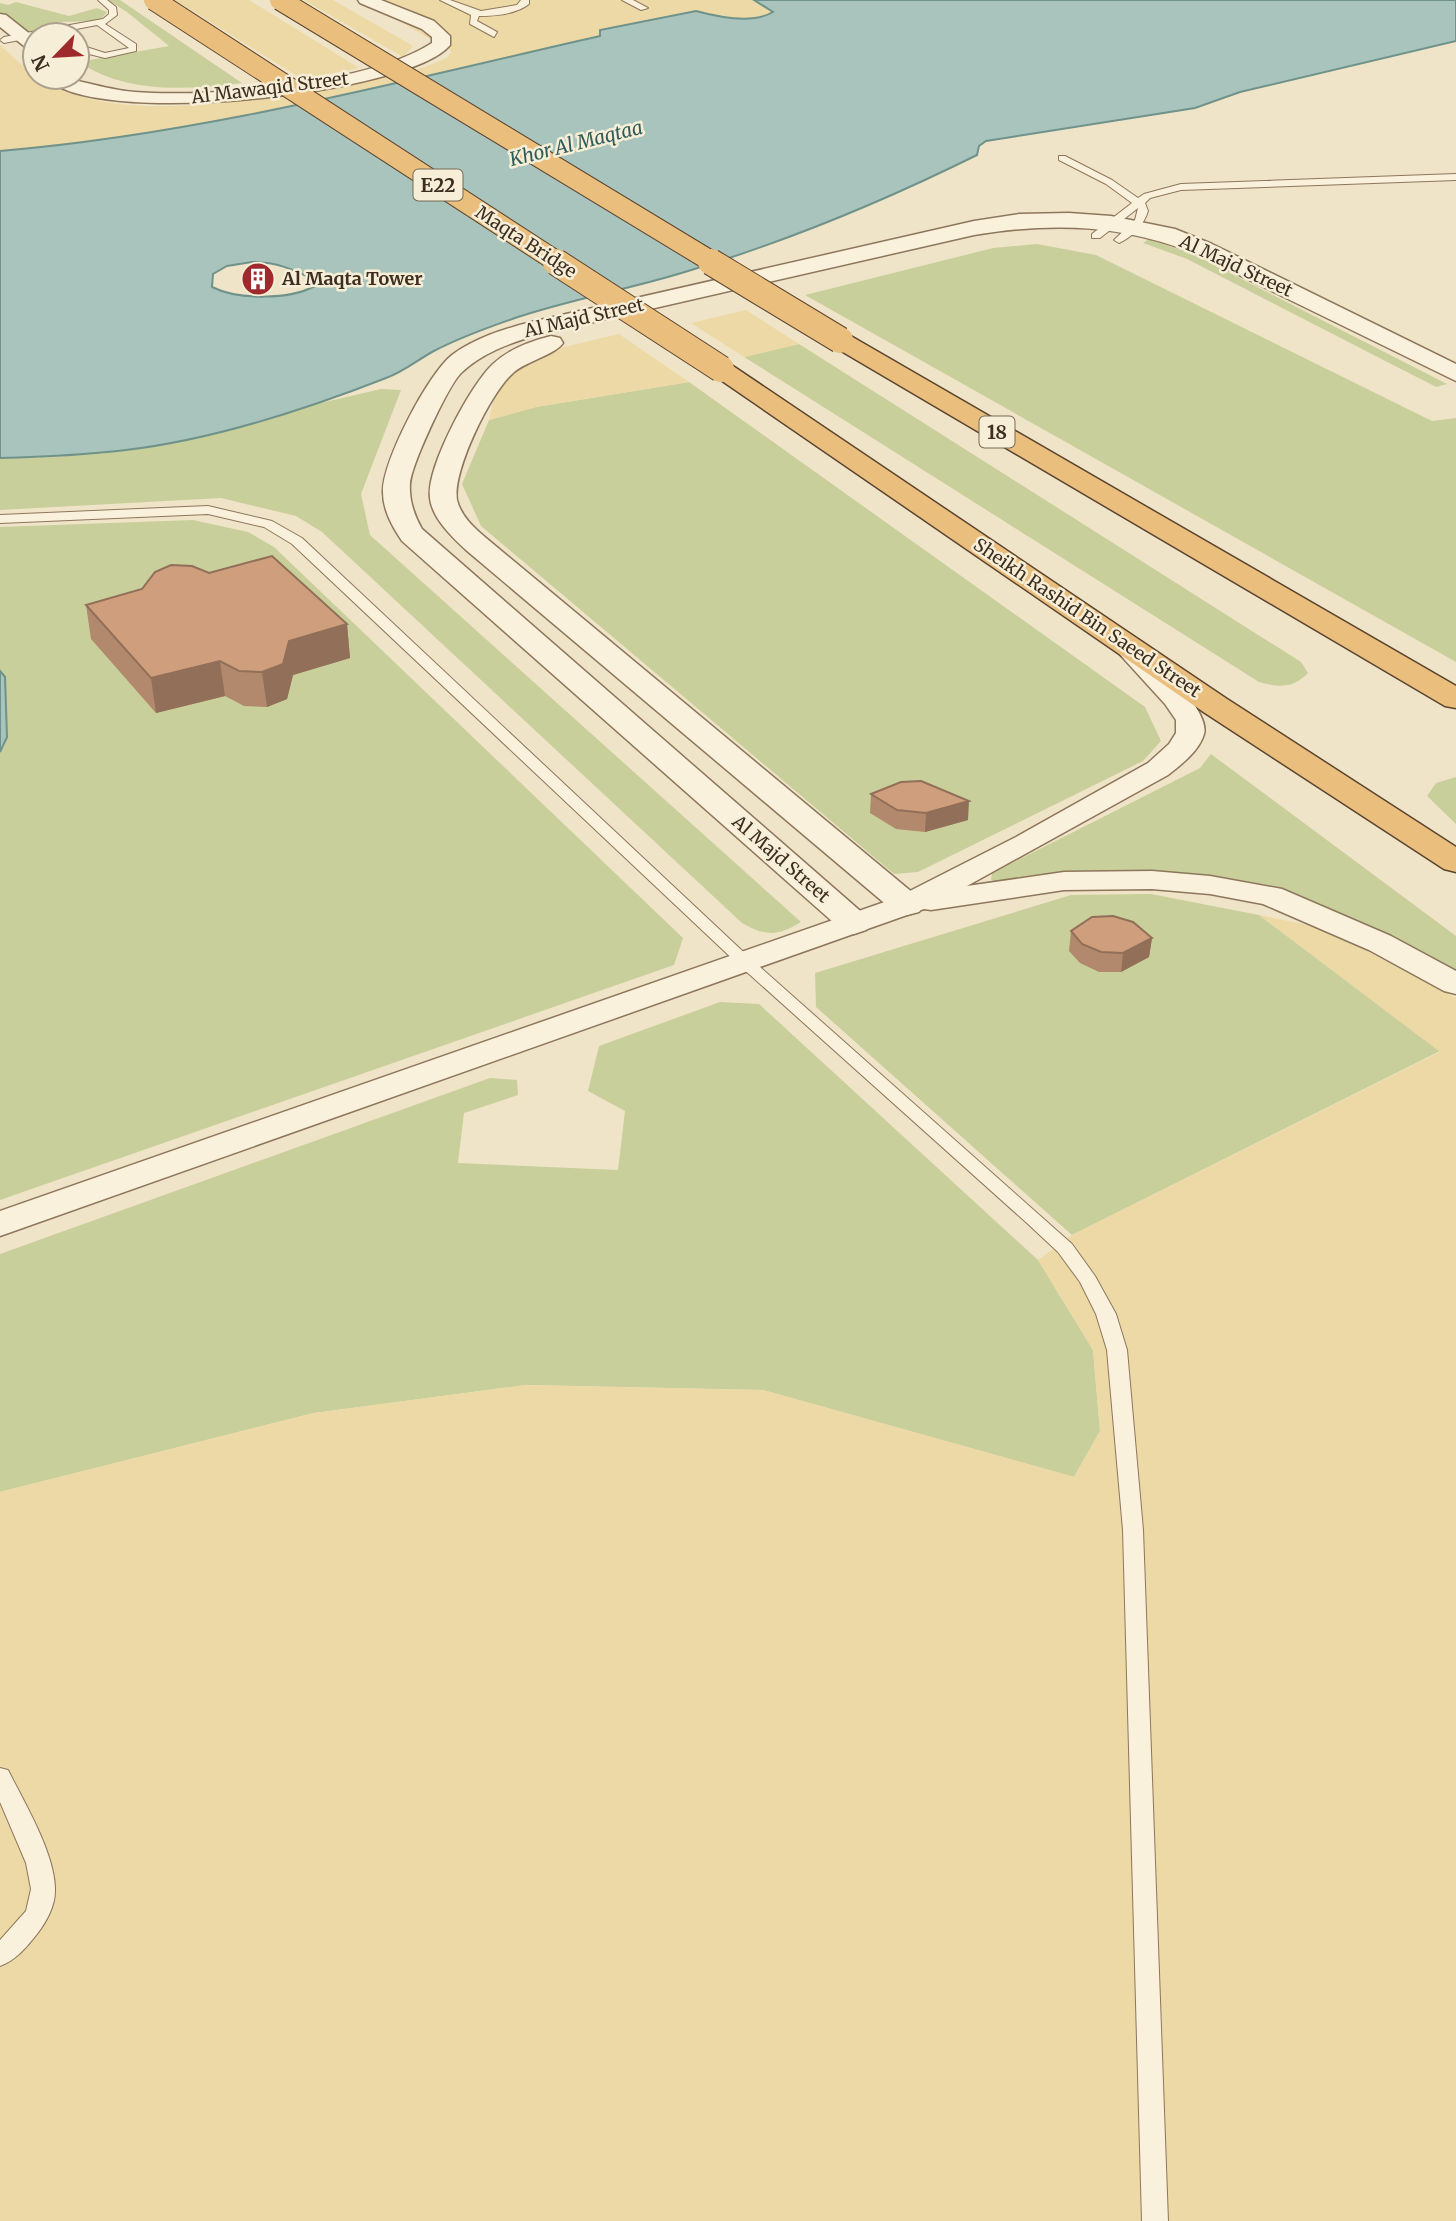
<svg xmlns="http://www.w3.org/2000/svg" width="1456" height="2221" viewBox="0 0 1456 2221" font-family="Merriweather,serif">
  <rect width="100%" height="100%" fill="#f0e4c8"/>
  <path fill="#c9cf9b" d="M108,0H120L242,83C188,90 126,94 79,62L169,46L127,12Z
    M16,2L69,16L97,8L107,12L99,21L58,22L60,26C24,33 33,37 0,14V3L8,5Z
    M1149,239L1197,256L1447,384L1436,387L1187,259L1143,243Z
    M1037,244L1096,255L1432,421L1456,418V662L805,295L993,248Z
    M799,344L1301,662L1308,673C1294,688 1279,688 1259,682L744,357Z
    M689,382L1145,707L1161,741L1143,761L918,872L894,874L481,526L462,484L489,420L536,407Z
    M381,389L401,390L361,494L370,535L801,922C778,936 766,937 742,923L322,532L296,516L221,498L0,510V458L57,457L129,450L196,437L299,408Z
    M193,520L248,532L274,547L683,938L674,965L0,1200V752L7,737L5,678L0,671V527Z
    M1211,754L1456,936V975L1277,887L1148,870L1060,874L1004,884L991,880L992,873L1200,768Z
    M1456,777V824L1427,796L1436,783Z
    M1151,894L1259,915L1440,1051L1072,1235L816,1007L815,973L1071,895Z
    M720,1002L759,1004L1038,1260L1093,1350L1100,1431L1074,1477L763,1390L526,1385L314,1413L0,1492V1254L490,1078L517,1080L518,1095L464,1113L458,1163L618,1170L625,1111L588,1091L599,1046Z"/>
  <path fill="#ecd9a5" d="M175,0H249L359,68L302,79Z
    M304,0H333L413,46L403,57Z
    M363,0H754L774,11C753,24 719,18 696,11L601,30L600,36C402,81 203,134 0,151V45C19,62 36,80 59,89C138,122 247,100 329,86C369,80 411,76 448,57L451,51Z
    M746,310L799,344L744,357L691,323Z
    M619,334L689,382L536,407L489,420L498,382L530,360L556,349Z
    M1259,915L1323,928L1456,998V2221H0V1492L314,1413L526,1385L763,1390L1074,1477L1100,1431L1093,1350L1038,1260L1072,1235L1440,1052Z"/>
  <path fill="#a9c4bc" stroke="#6f938a" stroke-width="2" fill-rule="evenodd" d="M754,0H1456V41L1240,92L1195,108L986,141L979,146L977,155C884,201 788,241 688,271C631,289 571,299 515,318C486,328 458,338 432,352C416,361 403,372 386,378C307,409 210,440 126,450C84,455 42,457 0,458V151C203,134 401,81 600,36V30L696,11C718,17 753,24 773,12ZM252,262C276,262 293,269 314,280L315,286C289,300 238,300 212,287L213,274L227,266Z
    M0,671L5,677L7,737L0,752Z"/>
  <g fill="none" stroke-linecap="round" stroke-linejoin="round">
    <defs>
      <path id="service" d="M98,0H107L116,7L117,15L105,24L136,44V51L105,58L77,51V44L105,53L129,48L97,25L4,43L0,40L4,37L103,19L109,14V10Z
        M440,0H450L481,11L517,5L521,0H529V4C517,14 494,16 479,16L477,21L497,32L494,37L470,24L471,15Z
        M622,0H633L648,8L641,10Z
        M1059,156H1065L1112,180L1138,198L1144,194L1181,184L1456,174V180L1181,190L1150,198L1145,203L1148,211C1144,225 1132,237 1119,243L1114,240L1135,220L1138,208L1100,238H1092V234L1132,203L1106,184L1059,160Z
        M208,506L272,521L302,538L751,959L1072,1244L1095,1276L1116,1314L1127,1350L1143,1530L1168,2221H1142L1123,1530L1107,1350L1096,1314L1080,1282L1058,1252L1028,1224L739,965L292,544L264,527L208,514L0,523V515Z
        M0,1768L8,1770C24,1802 56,1855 55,1891C55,1908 44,1926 33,1939C24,1950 14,1961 0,1966V1940L26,1911L31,1889L26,1863L0,1802Z"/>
      <path id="minor" d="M358,0H381L434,21L450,36V45C410,95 88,129 46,77C76,77 104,90 135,92C210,98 369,84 432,43V37L422,29L360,3Z
        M0,14L6,15L35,38V51L29,50L0,27Z
        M1128,640L1138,642C1154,659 1211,710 1204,734C1199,751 1182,764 1168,775L967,886L1064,872L1152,871L1210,876L1282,889L1391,936L1456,971V994L1444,991L1369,950L1263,904L1210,894L1152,889L1064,890L931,910L924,909L0,1236V1211L896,898L1016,837L1148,763L1169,744L1176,733V720L1165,704L1114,648L1118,642Z"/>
      <path id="tertiary" d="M1069,213L1111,216L1175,229L1212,244L1456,364V381L1196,254C1122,224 1052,222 974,235L537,335C510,343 482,353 461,373C448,386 411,465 410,484C409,500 414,515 422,529L866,916L872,923L866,930L854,934L842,930L402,541C392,526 383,510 383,492C382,462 428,374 452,355C475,338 504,329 531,322L974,221L1019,214Z
        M551,336L560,338L563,343C555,355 526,361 513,373C491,392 452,471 457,500C461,516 474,528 486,538L919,898L924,905L919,912L907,915L895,912L466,550C452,537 432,518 430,498C426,468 471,384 493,364C509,349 531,341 551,336Z"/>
      <path id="trunk" d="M840,333L849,335L1456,686V708L1445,706L831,345L828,340L831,335Z
        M721,362L730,364L1227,699L1456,847V872L1444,869L1205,713L712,374L709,369L712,364Z"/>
    </defs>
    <use href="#service" stroke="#8d765c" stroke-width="2"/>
    <use href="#minor" stroke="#8d765c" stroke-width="3"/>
    <use href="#tertiary" stroke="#8d765c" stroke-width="3"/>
    <use href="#trunk" stroke="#5b4430" stroke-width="3"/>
    <use href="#service" fill="#faf1dc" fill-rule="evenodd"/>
    <use href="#minor" fill="#faf1dc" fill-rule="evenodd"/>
    <use href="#tertiary" fill="#faf1dc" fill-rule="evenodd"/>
    <use href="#trunk" fill="#eabe7c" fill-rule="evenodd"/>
    <defs>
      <path id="trunk-bridge-far1" d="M154,0L559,263
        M280,0L714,263"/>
      <path id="trunk-bridge" d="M556,262L721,369
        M711,262L840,340"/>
    </defs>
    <use href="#trunk-bridge-far1" stroke="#5b4430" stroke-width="22" stroke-linecap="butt"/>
    <use href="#trunk-bridge" stroke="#5b4430" stroke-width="28" stroke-linecap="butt"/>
    <use href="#trunk-bridge-far1" stroke="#eabe7c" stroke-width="20"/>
    <use href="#trunk-bridge" stroke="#eabe7c" stroke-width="26"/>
  </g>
  <path fill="#b2896c" d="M209,573L347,624L350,658L293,675L287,699L267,707L244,706L225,696L156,713L91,639L86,605Z
    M871,794L968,820L925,832L896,829L870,813Z
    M1071,931L1152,938L1149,957L1121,972H1099L1080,963L1069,951Z"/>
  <path fill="#916f58" d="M347,624L350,658L293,675L287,699L267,707L262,672L289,641Z
    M220,661L225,696L156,713L151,678Z
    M969,801L968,820L925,832L926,813Z
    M1152,938L1149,957L1121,972L1123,953Z"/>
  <path fill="#cf9f7d" stroke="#916f58" stroke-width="2" d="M272,556L347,624L289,641L283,664L262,672L239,671L220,661L151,678L86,605L142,589L155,572L171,565L192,566L209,573Z
    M921,781L969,801L926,813L897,810L871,794L901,782Z
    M1113,916L1133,922L1152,938L1123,953L1101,952L1082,944L1071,931L1092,917Z"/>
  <defs>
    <symbol id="building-disc" viewBox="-11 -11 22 22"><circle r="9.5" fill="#9e2a2b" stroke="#f7eed8"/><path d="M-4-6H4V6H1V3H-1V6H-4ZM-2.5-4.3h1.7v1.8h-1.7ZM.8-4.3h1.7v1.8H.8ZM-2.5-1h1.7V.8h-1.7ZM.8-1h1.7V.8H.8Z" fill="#fff"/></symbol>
  </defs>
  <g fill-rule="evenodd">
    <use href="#building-disc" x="239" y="260" width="38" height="38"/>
  </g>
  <g text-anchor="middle" stroke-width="5" stroke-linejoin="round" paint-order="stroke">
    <g font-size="18" fill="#3d2e20" stroke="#f7eed8">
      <text transform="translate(270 88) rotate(-7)" y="6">Al Mawaqid Street</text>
      <text transform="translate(526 242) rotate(33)" y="6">Maqta Bridge</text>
      <text transform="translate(1236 266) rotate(25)" y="6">Al Majd Street</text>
      <text transform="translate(584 318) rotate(-13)" y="6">Al Majd Street</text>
      <text transform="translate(1087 618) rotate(34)" y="6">Sheikh Rashid Bin Saeed Street</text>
      <text transform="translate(781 859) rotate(41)" y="6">Al Majd Street</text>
    </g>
    <g font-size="18" font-weight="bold" fill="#3d2e20" stroke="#f7eed8" text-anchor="start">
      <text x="282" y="285">Al Maqta Tower</text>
    </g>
    <g font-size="19" font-style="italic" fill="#2f5d5a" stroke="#f7eed8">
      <text transform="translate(576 143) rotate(-14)" y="7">Khor Al Maqtaa</text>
    </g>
    <g fill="#f7eed8" stroke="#756857" stroke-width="2">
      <rect x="413.5" y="169.5" width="49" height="31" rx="5"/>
      <rect x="979.5" y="416.5" width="35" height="31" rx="5"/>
    </g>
    <g font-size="19" font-weight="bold" fill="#3d2e20">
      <text x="438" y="192">E22</text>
      <text x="997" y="439">18</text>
    </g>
  </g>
  <g transform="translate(56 56) rotate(245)"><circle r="33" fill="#f7eed8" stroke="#ada18e" stroke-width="2"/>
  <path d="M0-5L12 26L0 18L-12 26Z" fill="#9e2a2b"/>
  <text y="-10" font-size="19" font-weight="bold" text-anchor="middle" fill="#3d2e20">N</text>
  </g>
</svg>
